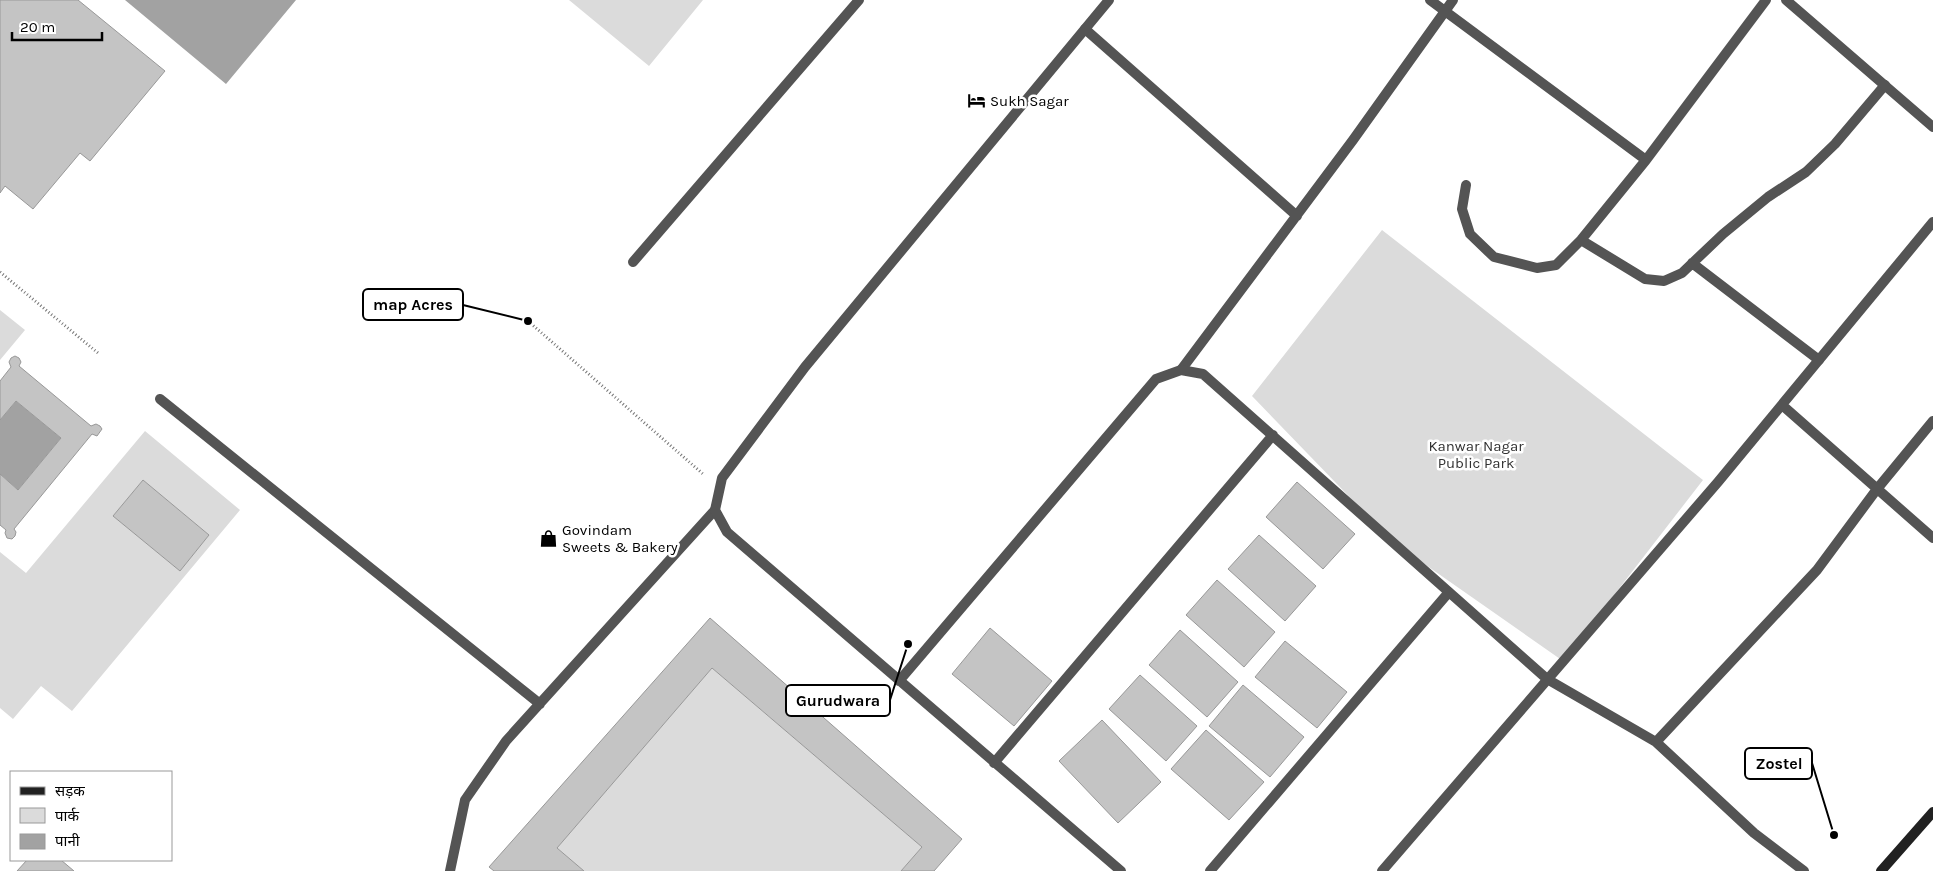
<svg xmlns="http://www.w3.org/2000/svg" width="1933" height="871" viewBox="0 0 1933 871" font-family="Karla,'Noto Sans Devanagari',sans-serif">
  <rect width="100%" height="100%" fill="#fff"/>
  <path fill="#dbdbdb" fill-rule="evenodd" d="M569,0H703L649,66Z
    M1382,230L1703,480L1563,661L1393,542L1252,396Z
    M0,310L25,330L0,360Z
    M145,431L240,510L72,711L41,686L13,719L0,708V552L26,573ZM143,480L209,535L180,571L113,516Z
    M712,668L922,847L901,871H584L557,848Z"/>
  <path fill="#a2a2a2" d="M125,0H296L226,84Z
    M16,401L61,438L18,490L0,474V420Z"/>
  <path fill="#c4c4c4" stroke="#989898" d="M0,0H78L165,71L90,161L80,153L33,209L5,186L0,193Z
    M15,356L19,358L21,362L19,366L91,426L96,424L100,426L102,429L97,436L92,434L14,529L16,532L15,536L12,539L7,538L5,533L6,530L0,525V474L18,490L61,438L16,401L0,420V381L11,367L9,362L11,358Z
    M143,480L209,535L180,571L113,516Z
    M1297,482L1355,534L1323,569L1266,517Z
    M1259,535L1316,586L1285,621L1228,569Z
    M1217,580L1275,632L1244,667L1186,615Z
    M710,618L962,839L934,871H901L922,847L712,668L557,848L584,871H494L489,867Z
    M990,628L1052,681L1014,726L952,674Z
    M1180,630L1238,682L1207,717L1149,665Z
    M1285,641L1347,692L1317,728L1255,677Z
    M1140,675L1197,726L1166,761L1109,709Z
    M1243,685L1304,737L1270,777L1209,726Z
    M1102,720L1161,782L1118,823L1059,761Z
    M1206,730L1264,782L1229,820L1171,769Z
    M27,860H61L74,871H17Z"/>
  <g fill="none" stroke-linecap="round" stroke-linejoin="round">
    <path stroke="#767676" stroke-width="3" stroke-dasharray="1 2.5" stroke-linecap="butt" d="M0,272L98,353
      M528,321L703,474"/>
    <path stroke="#545454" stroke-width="10" d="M1430,0L1646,160
      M1085,29L1297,216
      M1466,185L1462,209L1470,234L1494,257L1537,268L1556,265L1581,240L1646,160L1766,0
      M1581,240L1645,279L1664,281L1682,273L1723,234L1768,197L1806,172L1835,144L1885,85
      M1692,263L1819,360
      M1181,370L1353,140L1453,0
      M160,399L540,704
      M450,871L465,800L506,741L715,510"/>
    <path stroke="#545454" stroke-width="10" d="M1109,0L805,367L722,478L715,510L727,532L1121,871
      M1786,0L1933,127
      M633,262L859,0
      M1782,405L1933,538
      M899,681L1156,379L1181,370L1203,374L1547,679L1656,742L1754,833L1804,871
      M1656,742L1817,570L1877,489L1933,421
      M994,763L1273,435
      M1210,871L1449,592
      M1382,871L1718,482L1933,222"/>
    <path stroke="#212121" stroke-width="10" d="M1881,871L1933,812"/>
  </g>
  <defs>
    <symbol id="hotel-bare" viewBox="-9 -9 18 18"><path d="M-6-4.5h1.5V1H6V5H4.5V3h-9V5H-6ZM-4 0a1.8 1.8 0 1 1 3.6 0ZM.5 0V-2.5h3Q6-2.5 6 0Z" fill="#000" stroke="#fff" stroke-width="2.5" paint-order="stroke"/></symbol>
    <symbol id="shop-bare" viewBox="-9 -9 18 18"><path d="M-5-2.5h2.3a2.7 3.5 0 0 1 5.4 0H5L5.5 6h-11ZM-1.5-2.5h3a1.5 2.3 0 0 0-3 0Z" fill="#000" stroke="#fff" stroke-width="2.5" paint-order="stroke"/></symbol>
  </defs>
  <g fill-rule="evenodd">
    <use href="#hotel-bare" x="964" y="88" width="25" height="25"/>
    <use href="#shop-bare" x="536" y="526" width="25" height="25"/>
  </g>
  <g text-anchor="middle" stroke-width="5" stroke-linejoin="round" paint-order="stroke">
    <g font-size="15" fill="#000" stroke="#fff" text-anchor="start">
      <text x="990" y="106">Sukh Sagar</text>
      <text x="562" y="535">Govindam<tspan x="562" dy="17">Sweets &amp; Bakery</tspan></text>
    </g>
    <g font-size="15" fill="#323232" stroke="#fff">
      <text x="1476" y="451">Kanwar Nagar<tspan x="1476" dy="17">Public Park</tspan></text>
    </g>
  </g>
  <path fill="none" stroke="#000" stroke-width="2" d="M528 321L463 305M908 644L890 700M1834 835L1812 763"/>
  <g fill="#000" stroke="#fff" stroke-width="2">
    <circle cx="528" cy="321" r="5"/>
    <circle cx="908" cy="644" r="5"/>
    <circle cx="1834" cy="835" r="5"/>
  </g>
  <g fill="#fff" stroke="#000" stroke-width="2">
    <rect x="363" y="289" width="100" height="31" rx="5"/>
    <rect x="786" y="685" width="104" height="31" rx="5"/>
    <rect x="1745" y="748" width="67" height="31" rx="5"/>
  </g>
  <g font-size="16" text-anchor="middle" font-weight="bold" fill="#000">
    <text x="413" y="310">map Acres</text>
    <text x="838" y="706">Gurudwara</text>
    <text x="1779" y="769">Zostel</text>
  </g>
  <rect x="10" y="771" width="162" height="90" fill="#ffffff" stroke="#999999"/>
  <rect x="20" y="787" width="25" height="8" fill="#212121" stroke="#999999"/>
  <text x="55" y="796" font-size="15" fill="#000000">सड़क</text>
  <rect x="20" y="808" width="25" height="15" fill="#dbdbdb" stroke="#999999"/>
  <text x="55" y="821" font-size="15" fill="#000000">पार्क</text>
  <rect x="20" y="834" width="25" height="15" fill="#a2a2a2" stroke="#999999"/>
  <text x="55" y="846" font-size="15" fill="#000000">पानी</text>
  <path d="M12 32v8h90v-8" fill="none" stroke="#000000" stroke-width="2.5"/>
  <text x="20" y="32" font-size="15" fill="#000000" stroke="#ffffff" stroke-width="4" paint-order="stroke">20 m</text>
</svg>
